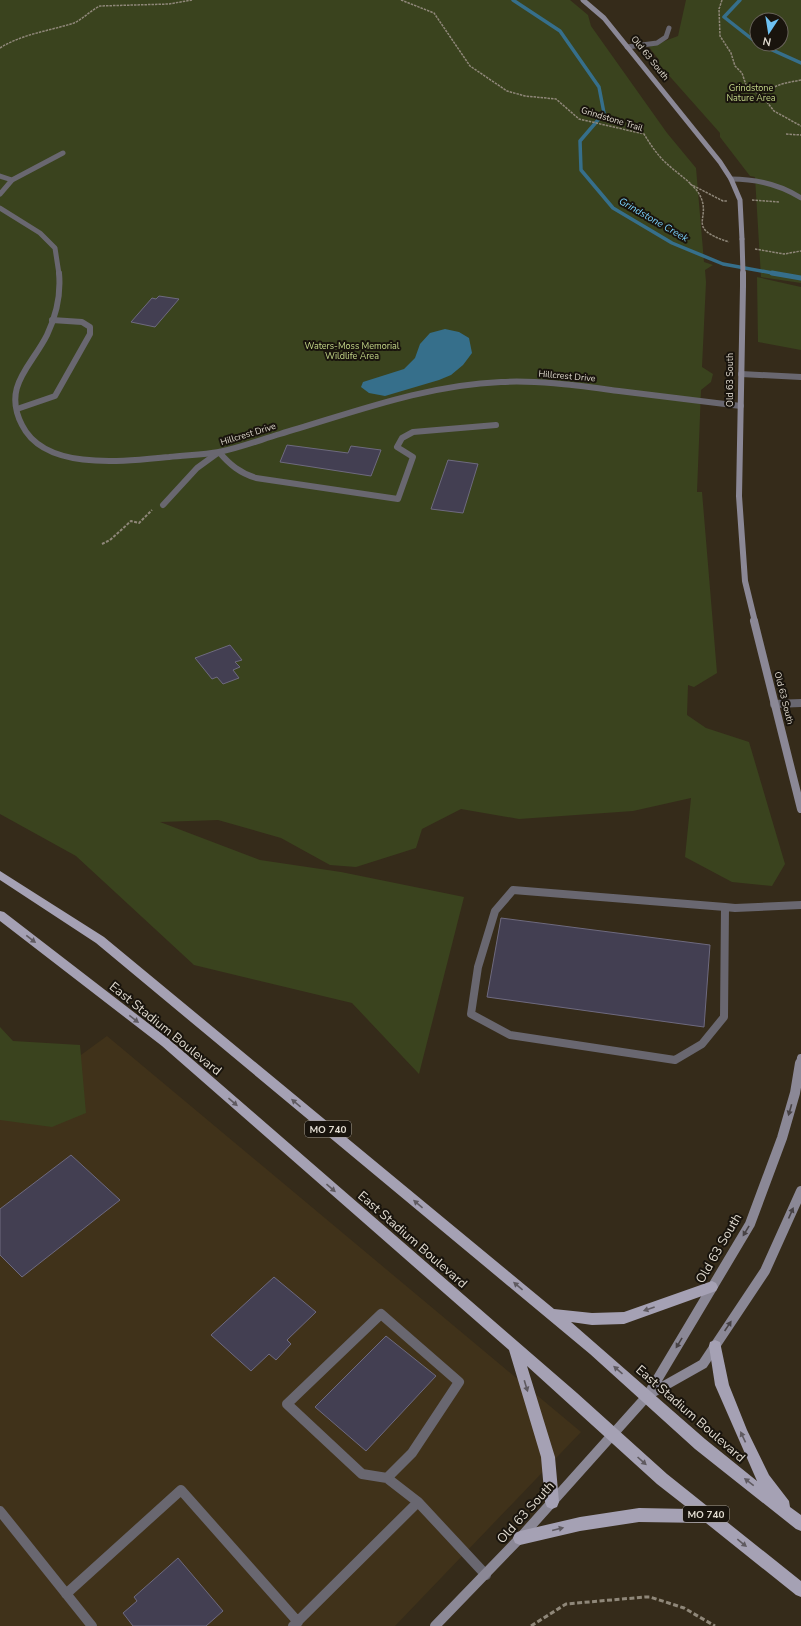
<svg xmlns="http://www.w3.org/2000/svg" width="801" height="1626" viewBox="0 0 801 1626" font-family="'Nunito Sans',sans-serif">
  <rect width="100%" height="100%" fill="#352b1a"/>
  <path fill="#40321a" d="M107,1036L581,1432L395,1626H0V1114Z"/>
  <path fill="#3a431e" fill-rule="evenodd" d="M0,0H570L588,15L591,26L667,133L696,168L704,262L713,265L705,270L706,282L702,367L713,374L711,382L701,390L697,492H702L717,673L694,687L688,685L687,715L706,728L749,742L785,864L772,886L732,882L685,857L691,798L633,811L519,819L461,809L422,829L416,848L356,867L330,865L281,838L218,820L160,822L260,860L341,872L464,897L419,1074L352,1003L194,965L76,856L0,814Z
    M686,0H801V283L761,277L755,177L750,176L720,137V133L657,62L659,60L649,47L678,36ZM757,20H781V44H757Z
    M757,277L801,287V350L758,342Z
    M0,1027L13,1041L80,1045L86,1113L52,1127L0,1120Z"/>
  <path fill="#366f8b" d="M445,329L459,332L469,338L472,353L463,365L451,375L439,380L385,396L369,393L361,387L363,382L404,369L415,358L420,344L430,333Z"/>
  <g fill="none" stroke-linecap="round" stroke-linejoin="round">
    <path stroke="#366f8b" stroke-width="3.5" d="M513,0L560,31L599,87L604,113L580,141L581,170L613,208L672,243L723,264L778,274
      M740,0L724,17L757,43
      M759,44L801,63"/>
    <path stroke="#366f8b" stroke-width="5" d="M772,273L801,278"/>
  </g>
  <path fill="#433f52" stroke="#6e6a7f" d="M159,296L179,299L155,327L131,322L152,298L156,299Z
    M287,445L348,453L351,446L381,450L371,476L280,462Z
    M448,460L478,464L463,513L431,509Z
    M230,645L242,660L235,662L240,667L233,670L239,678L223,684L217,677L212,679L195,658Z
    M501,918L710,945L704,1027L487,997Z
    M71,1155L120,1200L22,1277L0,1255V1209Z
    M274,1277L316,1312L287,1340L291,1344L276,1360L269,1354L251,1371L211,1335Z
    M386,1336L436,1376L366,1451L315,1407Z
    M178,1558L223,1611L206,1626H133L123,1613L137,1601L134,1597Z"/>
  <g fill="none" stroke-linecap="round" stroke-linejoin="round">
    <path stroke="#8f8779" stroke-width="1.5" stroke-dasharray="2.5 1" stroke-linecap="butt" d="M401,0L434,13L470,66L507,91L525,96L556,99L579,119L644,134C650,144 656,153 664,161C675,172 689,180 698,192C715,219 682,227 729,242
      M722,0L719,9L720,36L731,53L735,66L742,73L746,85L763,97
      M0,48C22,34 49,31 74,23C83,19 91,10 100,6L169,4L192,0
      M801,80C787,83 771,84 763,97L774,111L801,126
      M786,134L801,135
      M690,184L723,201H727
      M752,200L779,202
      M755,249L784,254L801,251"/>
    <path stroke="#8f8779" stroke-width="2" stroke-dasharray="3 1.5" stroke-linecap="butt" d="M102,544L110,540L131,521L139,523L152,510"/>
    <path stroke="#8f8779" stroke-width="3" stroke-dasharray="5 2.5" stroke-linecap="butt" d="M531,1626L566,1604L645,1597H650L684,1608L715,1626"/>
    <path stroke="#696770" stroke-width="5" d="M627,47L657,43L666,37L669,28
      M0,176L12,180L0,194
      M731,179C757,179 779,184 801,198
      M12,180L63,153"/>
    <path stroke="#696770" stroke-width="6" d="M17,409L55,396L90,334V327L82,322L52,320
      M163,505L197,468L219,452C230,465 240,473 256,478L398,499L413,457L397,447L402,438L413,432L496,425"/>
    <path stroke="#696770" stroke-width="8" d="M774,704L801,703
      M513,890L725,907L724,1017L702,1044L675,1060L510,1035L471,1014L478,967L495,911Z
      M725,907L735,908L801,905"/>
    <path stroke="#696770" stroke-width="10" d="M381,1314L459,1382L412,1453L387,1478L362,1474L287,1404Z
      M387,1478L418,1502L486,1575
      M0,1511L92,1626
      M66,1594L181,1490L298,1622
      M293,1626L418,1502"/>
    <path stroke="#696770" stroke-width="5" d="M0,208L40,233L55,248L59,274"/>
    <path stroke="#696770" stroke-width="6" d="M59,273C61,294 56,316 47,335C31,367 2,386 22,425C45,472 126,461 169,457C185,455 202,455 219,452C239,448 260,440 280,434C352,413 425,385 501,382C540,380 580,386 619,391C660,396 700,401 741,406
      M741,374L801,377"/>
    <path stroke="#8b8896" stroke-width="5" d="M583,0L604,18L720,162L731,179L740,200L742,239"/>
    <path stroke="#8b8896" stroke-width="6" d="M743,286L739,496L745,581L755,622"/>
    <path stroke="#8b8896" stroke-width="8" d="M754,621L801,809
      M800,1064L801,1058"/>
    <path stroke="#8b8896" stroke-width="10" d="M648,1395L703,1364L765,1271L801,1191
      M435,1626L520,1538L648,1395L750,1224L782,1138L795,1093L800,1063"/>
    <path fill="#a5a1b4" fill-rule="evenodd" d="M0,871L104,937L554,1309L592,1313L624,1312L712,1281L716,1283L718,1287L716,1291L624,1324L592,1325L571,1322L705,1439L757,1481L715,1385L709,1346L710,1342L715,1340L720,1342L729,1385L747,1430L769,1475L789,1501L790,1507L801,1515V1531L796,1529L695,1449L590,1354L96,943L0,880Z
      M0,911L4,912L170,1040L577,1393L667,1474L801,1581V1597L796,1595L706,1523L639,1522L580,1531L520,1545L515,1543L513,1538L515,1533L520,1531L580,1517L639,1508L689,1509L657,1484L527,1366L555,1457L559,1502L557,1507L552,1509L547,1507L545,1502L541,1457L509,1350L162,1046L0,921Z"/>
    <path stroke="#8b8896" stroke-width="5" d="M742,239L743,274"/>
    <path stroke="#8b8896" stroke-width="6" d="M743,273V286"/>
  </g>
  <defs><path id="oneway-solid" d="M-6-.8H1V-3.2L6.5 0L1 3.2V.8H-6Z"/></defs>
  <g fill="#5f5a60">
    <use href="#oneway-solid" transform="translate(31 939) rotate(38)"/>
    <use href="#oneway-solid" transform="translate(134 1019) rotate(38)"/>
    <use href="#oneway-solid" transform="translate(233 1102) rotate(41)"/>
    <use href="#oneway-solid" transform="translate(296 1103) rotate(-140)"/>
    <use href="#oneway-solid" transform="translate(331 1188) rotate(41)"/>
    <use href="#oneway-solid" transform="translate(418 1204) rotate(-140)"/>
    <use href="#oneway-solid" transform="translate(518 1286) rotate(-140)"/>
    <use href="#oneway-solid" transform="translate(649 1309) rotate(161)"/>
    <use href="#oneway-solid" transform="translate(618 1370) rotate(-139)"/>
    <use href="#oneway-solid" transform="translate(526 1386) rotate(73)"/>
    <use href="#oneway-solid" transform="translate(743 1437) rotate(-115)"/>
    <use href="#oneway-solid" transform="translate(642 1461) rotate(42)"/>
    <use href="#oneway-solid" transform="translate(749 1482) rotate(-142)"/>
    <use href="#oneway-solid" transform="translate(558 1529) rotate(-14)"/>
    <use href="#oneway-solid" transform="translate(742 1543) rotate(39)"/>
  </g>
  <g fill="#474244">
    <use href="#oneway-solid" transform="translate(790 1110) rotate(106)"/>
    <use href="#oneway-solid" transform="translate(791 1213) rotate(-66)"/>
    <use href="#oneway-solid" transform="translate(746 1231) rotate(121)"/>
    <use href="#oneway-solid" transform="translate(728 1326) rotate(-56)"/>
    <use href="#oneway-solid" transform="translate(679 1343) rotate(121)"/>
  </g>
  <g text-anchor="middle" stroke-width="4" stroke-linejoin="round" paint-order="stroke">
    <g font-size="9" fill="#dfd9ce" stroke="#19140d">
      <text transform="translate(650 58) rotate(51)" y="3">Old 63 South</text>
      <text transform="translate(612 119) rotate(17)" y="3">Grindstone Trail</text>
      <text transform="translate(567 376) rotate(5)" y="3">Hillcrest Drive</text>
      <text transform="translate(730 380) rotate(-90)" y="3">Old 63 South</text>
      <text transform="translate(248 434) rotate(-17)" y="3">Hillcrest Drive</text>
      <text transform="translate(784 698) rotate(76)" y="3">Old 63 South</text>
    </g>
    <g font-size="9" fill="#c3d688" stroke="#19140d">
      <text x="751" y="91">Grindstone<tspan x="751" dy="10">Nature Area</tspan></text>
      <text x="352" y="349">Waters-Moss Memorial<tspan x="352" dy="10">Wildlife Area</tspan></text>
    </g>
    <g font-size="10" font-style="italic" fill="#7bd2fe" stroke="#19140d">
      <text transform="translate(654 219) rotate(30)" y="4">Grindstone Creek</text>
    </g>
    <g fill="#19140d" stroke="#a49e94" stroke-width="1">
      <rect x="305" y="1121" width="46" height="16" rx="3"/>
      <rect x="683" y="1506" width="46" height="16" rx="3"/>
    </g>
    <g font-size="10" font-weight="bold" fill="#dfd9ce">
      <text x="328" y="1133">MO 740</text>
      <text x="706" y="1518">MO 740</text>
    </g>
    <g font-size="13" fill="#dfd9ce" stroke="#19140d">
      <text transform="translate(166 1028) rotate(39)" y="5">East Stadium Boulevard</text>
      <text transform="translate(413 1239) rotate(41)" y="5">East Stadium Boulevard</text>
      <text transform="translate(718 1248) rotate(-60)" y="5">Old 63 South</text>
      <text transform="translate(691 1413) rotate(41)" y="5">East Stadium Boulevard</text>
      <text transform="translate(525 1512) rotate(-48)" y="5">Old 63 South</text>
    </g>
  </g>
  <g transform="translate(769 32) rotate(192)"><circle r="19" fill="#19140d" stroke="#68635a"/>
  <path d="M0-3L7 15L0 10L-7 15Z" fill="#6ec2f3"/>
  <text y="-6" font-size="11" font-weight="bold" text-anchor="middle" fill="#dfd9ce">N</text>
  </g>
</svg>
